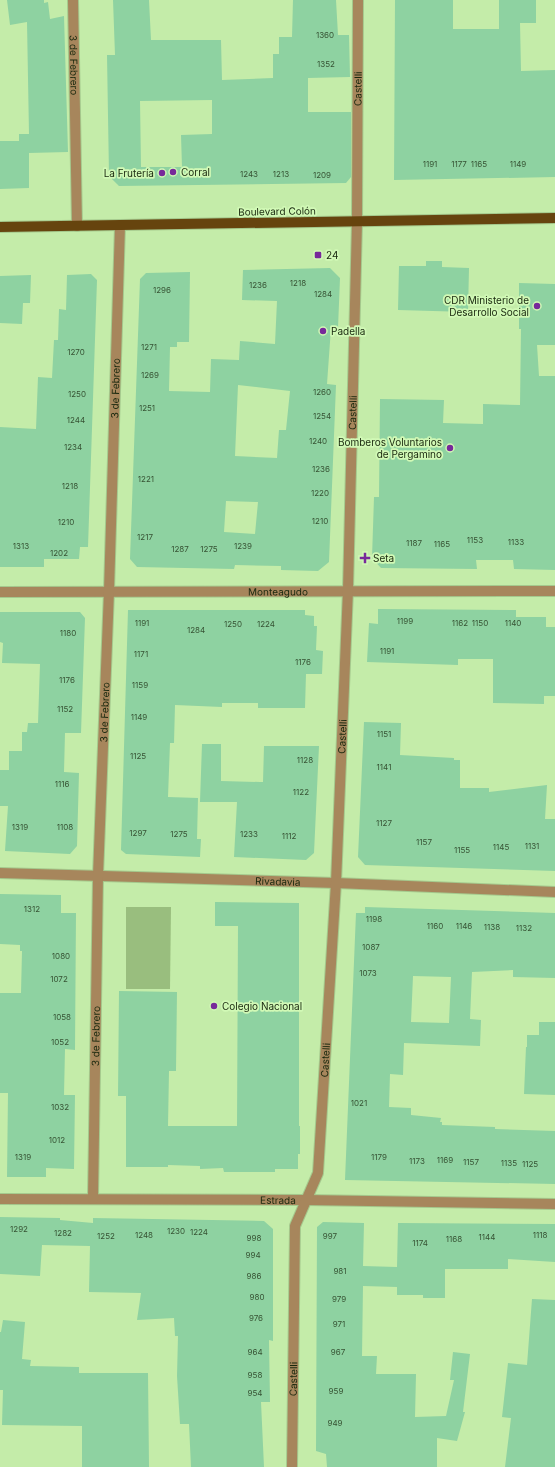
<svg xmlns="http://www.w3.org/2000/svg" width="555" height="1467" viewBox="0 0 555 1467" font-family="Inter,sans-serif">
  <rect width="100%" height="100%" fill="#c4eca9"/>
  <path fill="#99be7e" d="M126,907H171L170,989H126Z"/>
  <path fill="#8ed2a1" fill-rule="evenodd" d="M7,0H44V3L48,2L50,19L64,16L68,152L29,153V188L0,189V141H19V134H29L27,22L10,25Z
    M113,0H149L151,40H221L222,80L273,78V54H279V37H292L293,0H336L338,35H349L350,77L308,78V112H351V177L346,183L119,186L109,176L107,55H115ZM212,100V134L181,135L182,167H141L140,101Z
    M395,0H453V29H499V0H536V23H520L521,71L555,70V177L394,180Z
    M426,261H442V267L469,268L468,312L398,310L399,266H426Z
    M330,268L340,278L338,328H331L327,384L336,385L329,562L318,571L281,570V566L235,565L234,569L137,567L130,559L140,279L146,273L190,272L189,342H177V347H170L169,391L210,392L211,359L239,360L240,341L275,344L277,301L242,300L243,270ZM238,385L290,391L286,430H279L277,458L235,456ZM226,501L258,502L255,534L224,532Z
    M91,274L97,280L88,547H80L79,559H44V567H0V427L36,429L38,377L52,378L54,340H58L59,309L66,310L67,275Z
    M31,275L30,303H23L22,324L0,323V276Z
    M519,283L555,284V345H537L539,376H555V570L514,569L513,560H476L477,569L381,568L372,558L374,497H379L380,399L444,400L443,423L483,424V404L520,405L521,329H519Z
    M378,609L516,610V617H546V627H555V696H544V704L493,703V659H458V665L367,662L369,623L378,624Z
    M128,610H305V615L314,616V626H317L316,650L323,651L322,674H306L305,708H258V703H222V707L175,705L174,743H170L168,797L198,798L197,839H201L200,857L126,854L121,850Z
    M0,612H80L85,618L81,733H65L64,772L79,773L77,846L70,854L5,851L8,806H0V770H9V751H22V732H27L28,723H38L40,664L2,663L3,643L0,642Z
    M364,722L401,723L400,755L454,758V760H460V788H489V792L547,785L545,819H555V871L365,865L358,857Z
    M202,744H221V781L260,782H263L264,746H319L314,853L306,860L234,857L237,802H200Z
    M0,894L61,895V913H76L75,1050L65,1049L64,1095H75L74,1169L46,1168V1177H7L8,1093H0V993H21L22,951H20V945L0,944Z
    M215,902L299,903V1126H300V1154H298V1169H275V1172H224L223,1168L200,1169V1166L168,1165V1167H126V1096H118L119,991L177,992L176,1071H169L168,1126H237L238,926H215Z
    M365,907L555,913V978L513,977V970L472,972L470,1019L481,1020L480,1046L404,1043L403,1075L390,1074L389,1107L411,1108V1115L441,1118L440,1122H442V1125L495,1127V1129L555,1131V1184L345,1180L356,913H365ZM413,976L451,977L449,1023L411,1022Z
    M539,1022H555V1095L524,1094L526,1047H527V1035H539Z
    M0,1217L60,1218V1220L93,1223V1218L264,1221L273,1229V1341L269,1340L270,1402H261L264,1467H191L189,1424H180L177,1376L178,1336H175L174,1318L137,1320L141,1293L89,1292L90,1246L42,1245L40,1276L0,1274Z
    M323,1222L364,1223L363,1266L397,1267L398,1223L555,1224V1262L508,1259V1269H445V1298H423V1295H397V1287L363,1286L362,1356H377L376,1374H416L415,1417L446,1416L454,1380H450L453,1352L470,1354L463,1412H465L457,1441L437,1438V1467H327L326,1454L316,1451L317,1227Z
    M532,1299L555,1300V1467H505L511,1418L502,1417L508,1363L527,1365Z
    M3,1320L25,1322L22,1359L31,1360L30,1366L79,1367V1373H148L149,1467H82V1426L2,1425L3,1390H0V1332H1Z"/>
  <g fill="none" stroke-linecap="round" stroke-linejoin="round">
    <defs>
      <g id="minor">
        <path id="s1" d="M73,0L77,226"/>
        <path id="s2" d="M0,592L555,591"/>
        <path id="s3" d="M0,873L336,883L555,892"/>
        <path id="s4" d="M0,1199L306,1200L555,1204"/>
        <path id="s5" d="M93,1199L98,876L109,591L120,225"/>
        <path id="s6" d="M292,1467L295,1226L318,1173L336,883L348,590L357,222L358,0"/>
      </g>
      <path id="major" d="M0,227L555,218"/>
    </defs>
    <use href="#minor" stroke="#a5c98d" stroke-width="12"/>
    <use href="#major" stroke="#a5c98d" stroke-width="12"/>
    <use href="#minor" stroke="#a7865c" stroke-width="10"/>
    <use href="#major" stroke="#66440e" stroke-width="10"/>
  </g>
  <g fill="#77299a" stroke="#d1f9b6" stroke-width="1.5">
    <circle cx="173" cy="172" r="4"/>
    <circle cx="162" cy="173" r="4"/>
    <rect x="314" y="251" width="8" height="8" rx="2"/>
    <circle cx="537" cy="306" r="4"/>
    <circle cx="323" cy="331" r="4"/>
    <circle cx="450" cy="448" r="4"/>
    <path d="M363 552h4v4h4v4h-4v4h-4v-4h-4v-4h4z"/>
    <circle cx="214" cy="1006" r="4"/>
  </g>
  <g text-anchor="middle" stroke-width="3.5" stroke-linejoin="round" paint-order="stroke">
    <g font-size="8" fill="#365233">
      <text x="325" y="38">1360</text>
      <text x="326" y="67">1352</text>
      <text x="430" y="167">1191</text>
      <text x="459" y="167">1177</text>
      <text x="479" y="167">1165</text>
      <text x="518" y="167">1149</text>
      <text x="249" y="177">1243</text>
      <text x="281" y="177">1213</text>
      <text x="322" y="178">1209</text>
      <text x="298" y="286">1218</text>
      <text x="258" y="288">1236</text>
      <text x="162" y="293">1296</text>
      <text x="323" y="297">1284</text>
      <text x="149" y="350">1271</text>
      <text x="76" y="355">1270</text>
      <text x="150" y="378">1269</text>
      <text x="322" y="395">1260</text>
      <text x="77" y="397">1250</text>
      <text x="147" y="411">1251</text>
      <text x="322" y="419">1254</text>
      <text x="76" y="423">1244</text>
      <text x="318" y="444">1240</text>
      <text x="73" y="450">1234</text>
      <text x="321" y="472">1236</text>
      <text x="146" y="482">1221</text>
      <text x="70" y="489">1218</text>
      <text x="320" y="496">1220</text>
      <text x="320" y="524">1210</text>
      <text x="66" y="525">1210</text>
      <text x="145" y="540">1217</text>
      <text x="475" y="543">1153</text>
      <text x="516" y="545">1133</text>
      <text x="414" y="546">1187</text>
      <text x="442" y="547">1165</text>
      <text x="21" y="549">1313</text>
      <text x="243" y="549">1239</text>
      <text x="180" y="552">1287</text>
      <text x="209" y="552">1275</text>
      <text x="59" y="556">1202</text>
      <text x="405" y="624">1199</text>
      <text x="142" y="626">1191</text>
      <text x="460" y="626">1162</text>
      <text x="480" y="626">1150</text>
      <text x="513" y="626">1140</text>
      <text x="233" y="627">1250</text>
      <text x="266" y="627">1224</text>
      <text x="196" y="633">1284</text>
      <text x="68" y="636">1180</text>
      <text x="387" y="654">1191</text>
      <text x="141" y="657">1171</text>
      <text x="303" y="665">1176</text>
      <text x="67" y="683">1176</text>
      <text x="140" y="688">1159</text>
      <text x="65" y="712">1152</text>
      <text x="139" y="720">1149</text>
      <text x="384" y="737">1151</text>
      <text x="138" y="759">1125</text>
      <text x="305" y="763">1128</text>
      <text x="384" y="770">1141</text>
      <text x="62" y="787">1116</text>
      <text x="301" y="795">1122</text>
      <text x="384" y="826">1127</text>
      <text x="20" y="830">1319</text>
      <text x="65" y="830">1108</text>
      <text x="138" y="836">1297</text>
      <text x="179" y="837">1275</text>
      <text x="249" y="837">1233</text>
      <text x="289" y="839">1112</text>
      <text x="424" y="845">1157</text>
      <text x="532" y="849">1131</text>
      <text x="501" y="850">1145</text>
      <text x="462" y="853">1155</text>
      <text x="32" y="912">1312</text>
      <text x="374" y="922">1198</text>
      <text x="435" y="929">1160</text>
      <text x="464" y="929">1146</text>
      <text x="492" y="930">1138</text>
      <text x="524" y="931">1132</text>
      <text x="371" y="950">1087</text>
      <text x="61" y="959">1080</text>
      <text x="368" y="976">1073</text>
      <text x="59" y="982">1072</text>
      <text x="62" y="1020">1058</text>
      <text x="60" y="1045">1052</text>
      <text x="359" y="1106">1021</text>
      <text x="60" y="1110">1032</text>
      <text x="57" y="1143">1012</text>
      <text x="23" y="1160">1319</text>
      <text x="379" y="1160">1179</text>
      <text x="445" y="1163">1169</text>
      <text x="417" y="1164">1173</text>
      <text x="471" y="1165">1157</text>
      <text x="509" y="1166">1135</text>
      <text x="530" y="1167">1125</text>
      <text x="19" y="1232">1292</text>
      <text x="176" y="1234">1230</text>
      <text x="199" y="1235">1224</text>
      <text x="63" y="1236">1282</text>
      <text x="144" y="1238">1248</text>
      <text x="540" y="1238">1118</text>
      <text x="106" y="1239">1252</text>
      <text x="330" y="1239">997</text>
      <text x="487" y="1240">1144</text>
      <text x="254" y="1241">998</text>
      <text x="454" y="1242">1168</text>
      <text x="420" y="1246">1174</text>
      <text x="253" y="1258">994</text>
      <text x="340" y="1274">981</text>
      <text x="254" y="1279">986</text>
      <text x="257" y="1300">980</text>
      <text x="339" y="1302">979</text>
      <text x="256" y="1321">976</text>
      <text x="339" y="1327">971</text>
      <text x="255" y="1355">964</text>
      <text x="338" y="1355">967</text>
      <text x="255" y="1378">958</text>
      <text x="336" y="1394">959</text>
      <text x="255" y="1396">954</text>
      <text x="335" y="1426">949</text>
    </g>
    <g font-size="10" fill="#19280e" stroke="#d1f9b6">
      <text dy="4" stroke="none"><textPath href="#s1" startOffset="65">3 de Febrero</textPath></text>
      <text dy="4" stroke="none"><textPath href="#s6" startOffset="1384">Castelli</textPath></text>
      <text transform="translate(277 211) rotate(-1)" y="4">Boulevard Colón</text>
      <text dy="4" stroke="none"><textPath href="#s5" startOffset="811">3 de Febrero</textPath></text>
      <text dy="4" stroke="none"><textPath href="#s6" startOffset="1060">Castelli</textPath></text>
      <text dy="4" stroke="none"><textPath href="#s2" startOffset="278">Monteagudo</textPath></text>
      <text dy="4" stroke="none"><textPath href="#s5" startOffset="487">3 de Febrero</textPath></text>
      <text dy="4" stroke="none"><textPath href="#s6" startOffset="736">Castelli</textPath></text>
      <text dy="4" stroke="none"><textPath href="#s3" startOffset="278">Rivadavia</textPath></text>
      <text dy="4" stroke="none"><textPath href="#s5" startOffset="163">3 de Febrero</textPath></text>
      <text dy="4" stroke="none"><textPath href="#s6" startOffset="412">Castelli</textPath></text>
      <text dy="4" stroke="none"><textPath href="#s4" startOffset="278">Estrada</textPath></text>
      <text dy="4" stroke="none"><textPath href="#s6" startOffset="88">Castelli</textPath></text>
    </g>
    <g font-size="10" fill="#19280e" stroke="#d1f9b6" text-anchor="start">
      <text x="181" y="176">Corral</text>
      <text x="154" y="177" text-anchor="end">La Frutería</text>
      <text x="326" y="259">24</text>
      <text x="529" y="304" text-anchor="end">CDR Ministerio de<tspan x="529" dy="12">Desarrollo Social</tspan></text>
      <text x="331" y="335">Padella</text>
      <text x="442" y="446" text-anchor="end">Bomberos Voluntarios<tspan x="442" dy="12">de Pergamino</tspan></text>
      <text x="373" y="562">Seta</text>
      <text x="222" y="1010">Colegio Nacional</text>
    </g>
  </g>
</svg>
